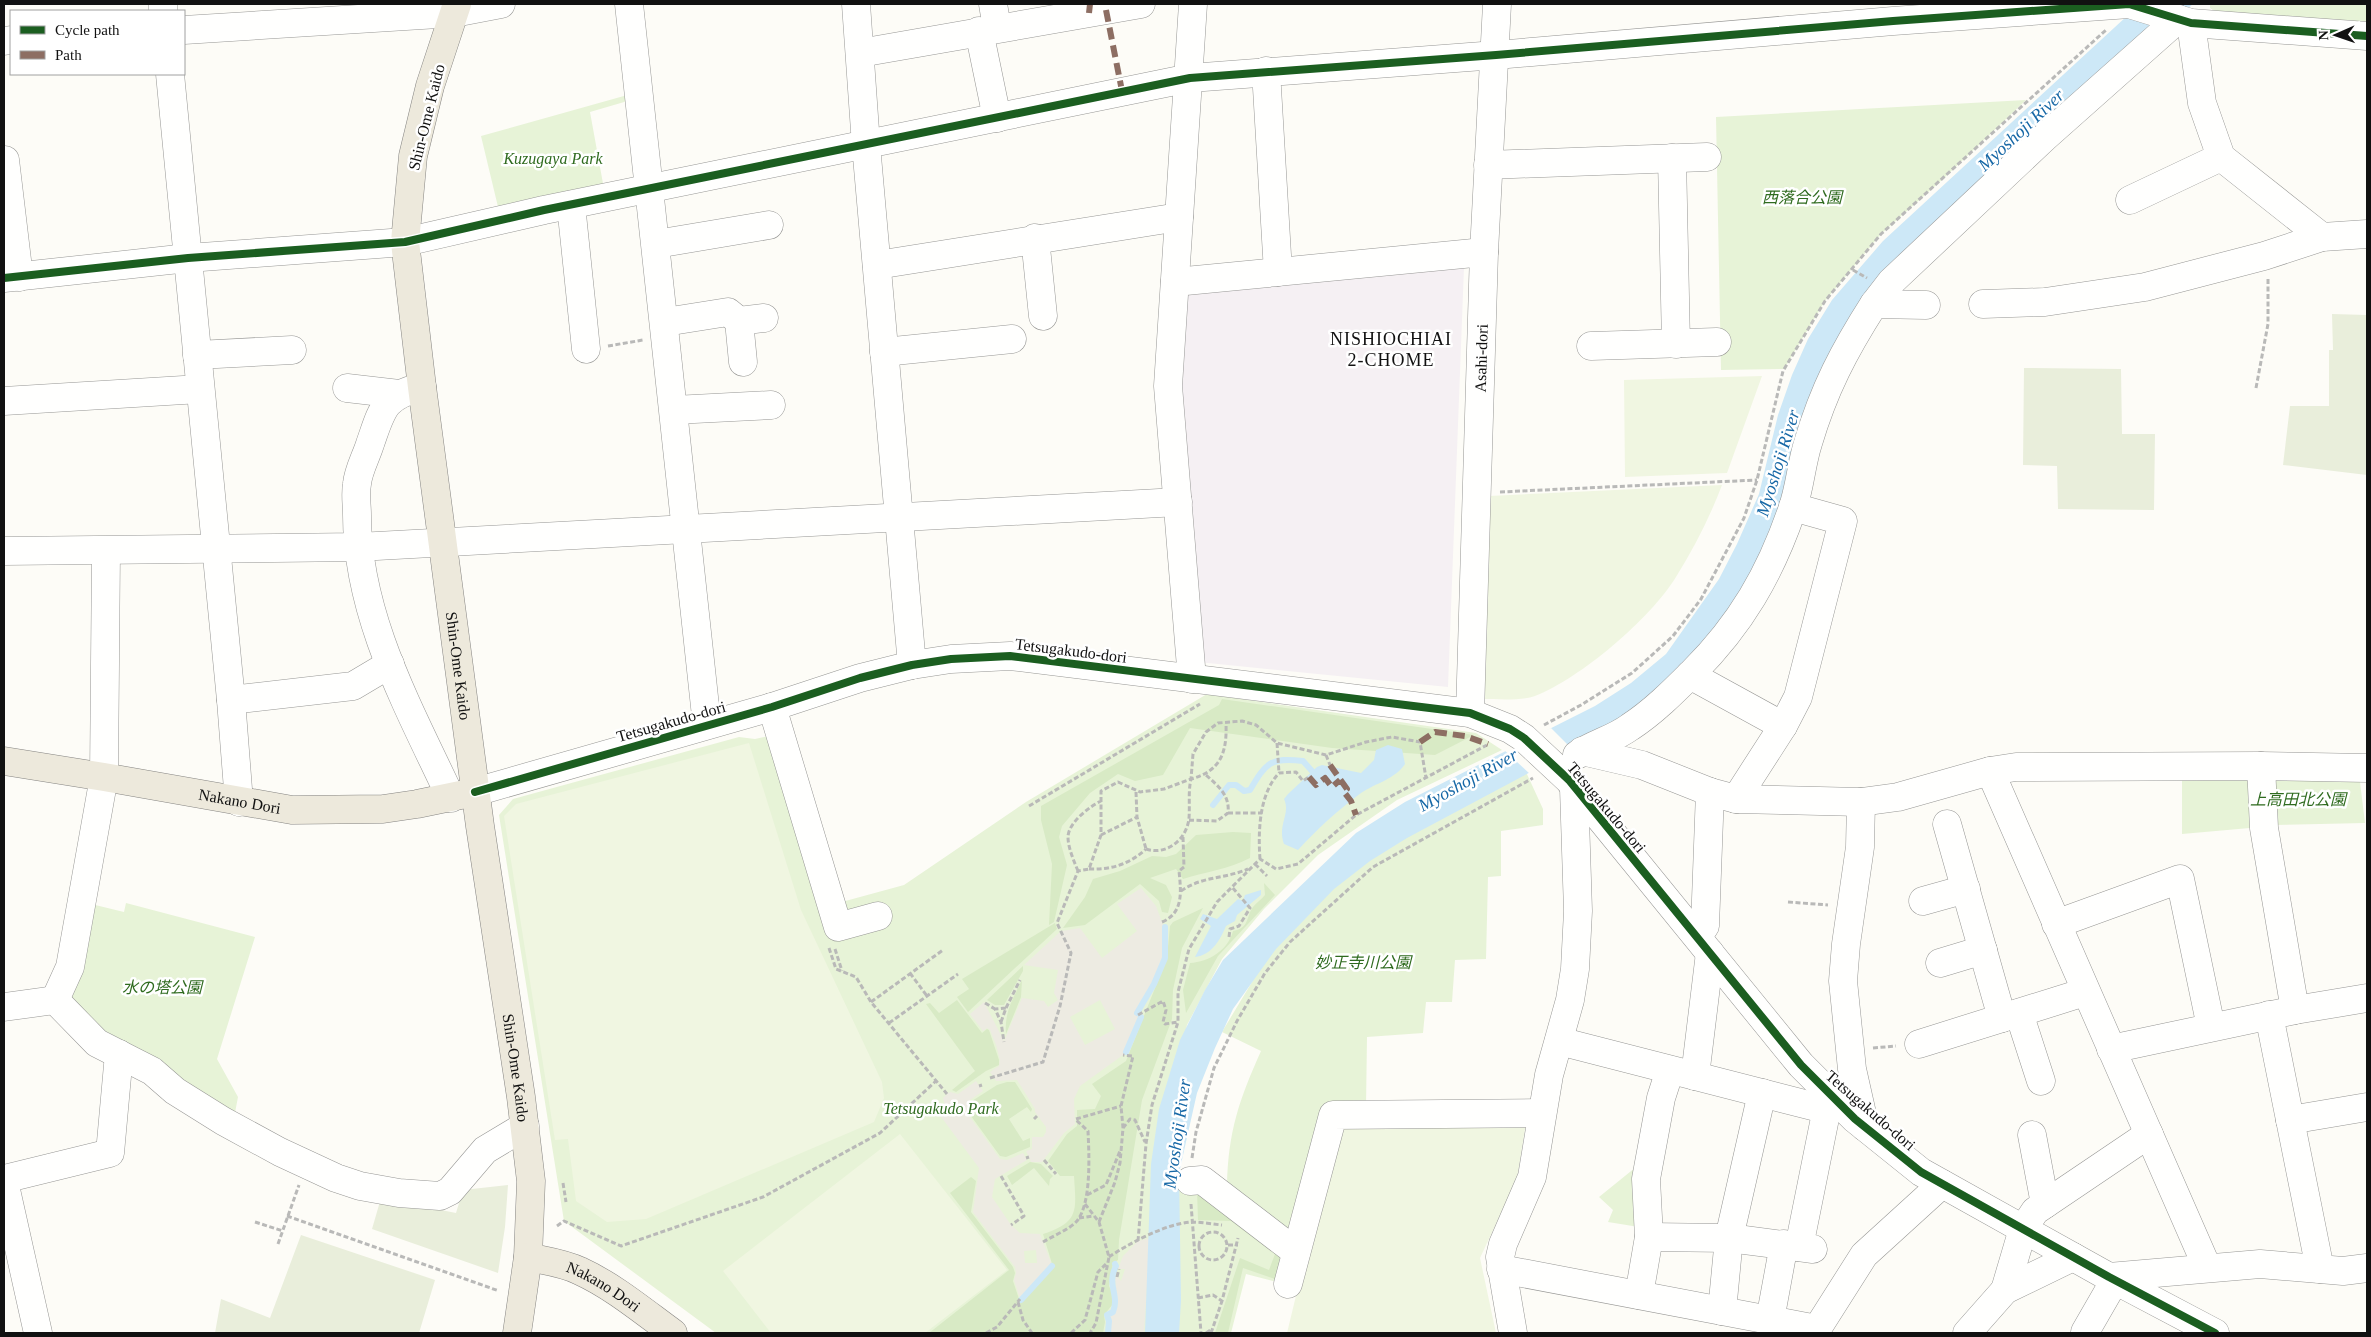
<svg xmlns="http://www.w3.org/2000/svg" width="2371" height="1337" viewBox="0 0 2371 1337" font-family="'Times New Roman','Noto Sans JP',serif">
  <rect width="100%" height="100%" fill="#fdfcf7"/>
  <path fill="#f5f0f3" d="M1464,267L1448,687L1198,662L1177,390L1184,290Z"/>
  <path fill="#e7f3d7" d="M2210,4H2367V23L2214,11L2210,8Z
    M631,94V100L590,112L604,189L499,211L481,136Z
    M2026,100L1943,179L1881,234L1825,301L1784,369L1721,370L1716,117Z
    M1207,694L1476,733L1502,750L1397,800L1318,855L1264,909L1222,959L1187,1025L1160,1163L1286,1250L1277,1282L1246,1274L1231,1333H716L564,1221L499,815L513,799L739,737L755,739L773,735L827,906L904,885L1026,802Z
    M1526,772L1543,809V825L1501,831V876L1488,877L1486,959L1455,960L1452,1002H1426L1423,1033L1367,1037L1366,1107L1291,1240L1227,1186C1228,1132 1239,1100 1261,1051L1222,1032L1267,957L1333,887L1369,860L1408,835Z
    M2276,772L2354,775L2360,782L2365,823L2272,825Z
    M2182,773L2258,774L2261,827L2182,834Z
    M87,903L124,912L126,903L255,937L217,1059L238,1097L234,1118L97,1035L62,999Z
    M1641,1163L1645,1228L1608,1222L1613,1210L1599,1197Z"/>
  <path fill="#d8eac5" d="M1222,699L1474,735L1435,755L1332,748L1190,728L1163,775L1135,781L1118,774L1090,793L1062,826L1059,837L1067,865L1054,922L1049,925L1052,864L1041,820V806L1219,705Z
    M1233,832L1251,833L1250,858C1229,869 1205,872 1183,879L1176,869L1150,878L1166,885L1172,897L1168,913L1162,912L1159,901L1140,884L1085,925L1063,928L1085,897L1093,879L1120,871L1152,856L1166,857L1176,854L1196,835Z
    M1264,883L1275,895L1218,956L1186,1013L1183,990L1190,963C1209,962 1228,950 1233,931C1250,928 1246,916 1253,907C1256,903 1262,899 1265,895Z
    M1203,908L1182,948L1173,990L1172,1019L1142,1100L1119,1240L1118,1260L1113,1263L1109,1286L1113,1295V1304L1104,1315L1105,1322L1103,1333H929L1009,1270L950,1193L971,1177L976,1181L971,1212L1013,1267L1015,1273L1013,1281L1020,1302L1053,1267L1043,1234C1080,1222 1076,1210 1074,1176H1060L1048,1161L1067,1134L1077,1126V1110L1095,1109L1101,1096L1092,1084L1126,1061L1167,958L1170,926L1173,922Z
    M1055,923L1057,929L968,1012L957,997L969,989L962,979Z
    M1023,966V971L1004,1005H995L987,1000Z
    M1022,980L1021,997L1006,1034C1004,1013 1013,998 1022,980Z
    M957,1000L982,1033L987,1029L989,1030L999,1060V1065L986,1071L956,1092L952,1090L975,1071L926,1004L930,1003L939,1013Z
    M1007,1082H1015L1032,1109L1031,1112L1027,1107L1009,1119L1023,1141L1030,1138V1147L1006,1157L1000,1156L971,1116L969,1106L972,1101L997,1085Z
    M1030,1162L1041,1164L1053,1176L1050,1179L1049,1186L1034,1168L1012,1185L1007,1176Z
    M1197,1190L1283,1253L1275,1279L1243,1268L1228,1333H1215L1240,1258L1269,1270L1275,1254L1231,1221L1198,1220Z"/>
  <path fill="#e9eedb" d="M2332,314L2367,315V475L2283,465L2290,406H2329V350H2333Z
    M2024,368L2121,369L2122,434H2155L2154,510L2058,509L2057,466L2023,465Z
    M508,1185L505,1227L498,1273L372,1229L381,1198L456,1213L463,1190Z
    M301,1235L435,1280L419,1333H215L221,1299L270,1318Z"/>
  <path fill="#f0f6e1" d="M1762,376L1727,473L1625,477L1624,380Z
    M1722,485C1710,517 1694,548 1676,577C1650,619 1581,678 1535,696C1522,701 1496,699 1482,699L1489,496Z
    M749,743L801,910L882,1082L884,1098L874,1122L646,1219L607,1222L576,1201L568,1139L555,1140L504,816L516,804Z
    M1347,1122L1526,1123L1517,1179L1480,1258L1496,1333H1287L1336,1130Z
    M900,1134L1007,1270L925,1333H771L723,1271Z"/>
  <path fill="#edebe2" fill-rule="evenodd" d="M1141,888L1156,906L1165,930L1163,958L1152,983L1136,1013L1139,1018L1123,1055L1080,1086L1074,1099L1075,1124L1064,1133L1042,1162H1031L1026,1151L1032,1149V1137H1043L1046,1132V1127L1035,1112V1109L1017,1080L996,1081L990,1072L999,1066L1000,1060L996,1045L990,1030L987,1028L983,1031L970,1014L984,1002L1004,1041L1022,998L1044,1001L1048,1007L1058,1000L1054,993L1058,970L1024,965L1061,931L1080,928L1102,958L1137,931L1117,904ZM1100,1000L1115,1029L1085,1045L1070,1017Z
    M976,1081L983,1091L970,1100L967,1107L970,1117L1000,1159L1007,1160L1023,1153L1027,1160L995,1179L992,1197L1011,1225L1020,1233L1040,1234L1052,1265L1020,1299L1014,1280L1016,1273L1015,1267L973,1212L979,1168L939,1114L945,1106L943,1098L947,1094L950,1092L958,1094ZM1036,1250L1037,1263H1025L1024,1251Z
    M1150,1238L1144,1333H1109L1111,1321L1109,1315L1114,1313L1118,1305L1115,1279L1116,1275L1121,1281L1125,1269H1118L1123,1256L1138,1241Z"/>
  <path fill="#cde8f7" d="M2140,4H2193L2127,57L1888,280L1782,529L1693,669L1566,753L1407,838L1370,861L1334,889L1276,949L1233,1009L1215,1048L1197,1093L1179,1173L1181,1301L1179,1333H1145L1151,1164L1159,1109L1180,1040L1205,990L1223,960L1356,833L1405,802L1595,706L1631,683L1666,654L1719,579L1737,544L1759,494L1778,415L1792,375L1808,339L1832,300L1883,241Z
    M1388,745L1402,749L1405,764C1395,779 1376,783 1361,793C1338,810 1317,829 1298,850L1284,844C1277,825 1291,814 1284,799L1288,794L1317,767L1322,765L1361,773L1374,760L1376,750Z
    M1261,890V895L1237,915L1235,921L1226,926C1220,940 1212,955 1195,957L1211,926L1200,919L1203,914L1217,919L1238,899L1243,901L1245,895Z"/>
  <path fill="#fdfcf7" d="M1551,728L1574,751L1530,774L1503,749Z"/>
  <g fill="none" stroke-linecap="round" stroke-linejoin="round">
    <path stroke="#cde8f7" stroke-width="6" d="M1213,805L1229,785H1236L1244,791L1250,790C1266,763 1270,757 1303,761L1312,771
      M1137,1013L1154,984L1165,958V927
      M1126,1052L1141,1017
      M1021,1300L1052,1266
      M1108,1333L1109,1321L1107,1315L1113,1312C1120,1294 1106,1286 1116,1266L1115,1264"/>
    <defs>
      <g id="minor">
        <path d="M163,4V11"/>
        <path d="M629,4L707,725"/>
        <path d="M856,4L866,145L912,665"/>
        <path d="M993,4L997,28"/>
        <path d="M2191,23L2202,103L2221,157L2322,237"/>
        <path d="M184,30L454,13L501,4"/>
        <path d="M979,31L997,118"/>
        <path d="M4,41L11,40"/>
        <path d="M860,53L1141,4"/>
        <path d="M1266,71L1278,272"/>
        <path d="M170,74L231,700L239,802"/>
        <path d="M1672,158L1676,344"/>
        <path d="M5,160L19,277"/>
        <path d="M1488,165L1707,157"/>
        <path d="M2130,200L2221,157"/>
        <path d="M571,205L586,349"/>
        <path d="M1035,238L1043,316"/>
        <path d="M656,244L769,225"/>
        <path d="M877,265L1179,217"/>
        <path d="M4,278L188,258L405,242L544,210L1190,78L1496,55L1893,21L2129,4L2191,23L2367,36"/>
        <path d="M1175,282L1484,252"/>
        <path d="M1874,304L1891,282L2044,138L2178,19"/>
        <path d="M1983,304L2045,302L2145,287L2264,256L2322,237L2367,234"/>
        <path d="M739,321L764,318"/>
        <path d="M665,322L728,312L739,321L743,362"/>
        <path d="M1591,346L1717,342"/>
        <path d="M884,352L1012,339"/>
        <path d="M197,355L292,350"/>
        <path d="M422,387C383,396 382,410 370,444C366,457 358,471 357,484C355,494 357,505 357,515C357,616 409,708 451,798"/>
        <path d="M347,388L399,394"/>
        <path d="M4,401L200,389"/>
        <path d="M674,410L771,405"/>
        <path d="M4,551L358,547L1178,502"/>
        <path d="M1690,675L1783,726"/>
        <path d="M1192,679L1168,386L1193,4"/>
        <path d="M231,700L353,686L390,664"/>
        <path d="M772,707L838,927L878,916"/>
        <path id="s1" d="M1470,713L1484,252L1497,4"/>
        <path d="M1582,751L1642,765L1710,792L1736,799L1861,802L1898,797L1990,771L2016,767L2261,766L2367,768"/>
        <path d="M1577,755C1593,744 1614,739 1630,727C1653,712 1673,692 1693,672C1741,624 1770,574 1792,510C1800,488 1801,465 1808,443C1824,389 1844,351 1874,304L1926,305"/>
        <path d="M2261,766L2264,828L2295,1010"/>
        <path d="M1990,771L2207,1267"/>
        <path d="M475,792L772,707L860,678L912,665L951,659L1010,656L1470,713L1510,729L1524,738L1569,780L1801,1065L1855,1119L1921,1172L2109,1277L2215,1333"/>
        <path d="M1736,799L1783,726L1798,697L1843,521L1793,507"/>
        <path d="M1861,802L1860,847L1846,944L1843,981L1852,1069L1865,1127"/>
        <path d="M1947,824L2002,1018"/>
        <path d="M1923,901L1966,889"/>
        <path d="M2056,924L2180,879L2211,1027"/>
        <path d="M1697,936L1705,926L1710,792"/>
        <path d="M1940,963L1983,950"/>
        <path d="M55,1000L97,1043L152,1071L175,1091L223,1121L280,1152L336,1178L360,1186L399,1193L440,1196L450,1191L485,1150L525,1126"/>
        <path d="M55,1000L70,967L104,777L106,551"/>
        <path d="M4,1007L55,1000"/>
        <path d="M2019,1013L2041,1081"/>
        <path d="M2269,1015L2320,1269"/>
        <path d="M1559,1041L1824,1109L1842,1107"/>
        <path d="M1919,1044L2085,992"/>
        <path d="M2111,1049L2295,1010L2367,998"/>
        <path d="M1695,1076L1710,953"/>
        <path d="M2290,1120L2367,1107"/>
        <path d="M2032,1135L2045,1204"/>
        <path d="M4,1179L110,1153L119,1054"/>
        <path d="M4,1181L38,1333"/>
        <path d="M1190,1181L1202,1180L1296,1252"/>
        <path d="M1649,1237L1729,1238L1813,1249"/>
        <path d="M1799,1247L1827,1108"/>
        <path d="M1501,1269L1817,1329L1864,1255L1942,1184"/>
        <path d="M2109,1277L2260,1264L2343,1271L2367,1268"/>
        <path d="M1288,1284L1333,1115L1542,1113"/>
        <path d="M2005,1290L2023,1229L2035,1211L2149,1134"/>
        <path d="M1639,1295L1649,1237L1646,1179L1661,1098L1670,1070"/>
        <path d="M1722,1311L1729,1238L1762,1093"/>
        <path d="M1770,1320L1784,1244"/>
        <path d="M2085,1332L2115,1280"/>
        <path d="M1513,1333L1500,1257L1503,1244L1532,1177L1549,1075L1570,1000L1575,969L1578,911L1574,788"/>
        <path d="M1967,1333L2005,1290L2073,1257"/>
      </g>
      <g id="major">
        <path id="s2" d="M457,4L430,86L413,156L405,242L422,387L480,826L521,1097L531,1181L528,1257L517,1333"/>
        <path id="s3" d="M4,761L104,777L292,810L383,809L417,804L475,792"/>
        <path id="s4" d="M528,1257C546,1261 564,1263 580,1271C613,1286 644,1312 673,1333"/>
      </g>
    </defs>
    <use href="#minor" stroke="#979795" stroke-width="29"/>
    <use href="#major" stroke="#858482" stroke-width="29"/>
    <path stroke="#b9b9b8" stroke-width="3" stroke-dasharray="5 2.5" stroke-linecap="butt" d="M1853,270L1867,278
      M608,346L643,340
      M2256,388L2268,324V278
      M1500,492L1757,480
      M1544,725L1581,705L1632,673L1673,636L1701,599L1744,518L1757,480L1783,371L1825,301L1881,234L2106,30
      M1277,743L1279,773
      M1326,755L1330,765
      M1136,792L1137,817L1146,849
      M1029,806L1200,704
      M1228,813H1262
      M1189,820L1217,821L1228,813C1230,795 1218,786 1206,775
      M1101,835L1137,817
      M1146,849C1167,856 1187,839 1189,818C1190,805 1188,792 1191,779C1221,771 1227,752 1226,724
      M1260,859C1258,832 1259,794 1279,773L1296,772L1303,781L1309,777
      M1255,864L1267,876
      M1089,869C1111,870 1130,864 1146,849
      M1078,871C1074,861 1068,848 1068,837C1068,823 1090,806 1101,801
      M1181,891C1202,876 1225,879 1248,869
      M1788,902L1828,905
      M1162,922C1184,913 1181,891 1179,871L1184,867L1183,837
      M1229,937L1230,929L1239,926L1250,908L1232,887
      M829,948L836,969L856,977L871,1002L947,1094
      M835,949L842,971
      M910,973L927,996
      M871,1002L943,950
      M985,1003L995,1009
      M1006,1008L1020,980
      M1138,1015L1163,1001L1166,1010L1163,1022L1165,1024L1178,1022
      M1001,1022L1006,1008L995,1009L1001,1022L1004,1042
      M889,1023L958,974
      M1873,1048L1896,1046
      M990,1078L1043,1062L1060,1006L1071,953L1057,923L1078,871L1089,869L1101,835V791L1118,782L1140,792L1164,789L1191,779L1193,754L1206,732L1218,723L1242,721L1256,725L1277,743L1326,755L1366,742L1392,737L1420,742L1426,778
      M979,1086L982,1085
      M1034,1119L1037,1116
      M1076,1119L1121,1106
      M1123,1128L1130,1119L1135,1120L1145,1142
      M1026,1158L1029,1157
      M1192,1158L1196,1132L1214,1068L1237,1021L1265,973L1290,942L1373,867L1533,778
      M1044,1160L1056,1174
      M1001,1176L1024,1216L1011,1225
      M563,1183L566,1202
      M1087,1195L1106,1185L1120,1151
      M1085,1204L1099,1222L1109,1257L1096,1323L1090,1333
      M1191,1204L1201,1333
      M287,1216L499,1291
      M1079,1218L1094,1216
      M255,1222L283,1231
      M1099,1222L1115,1182L1120,1163L1123,1128L1121,1106L1133,1056L1123,1055
      M557,1226L564,1221L621,1246L763,1197L880,1133L937,1080
      M1199 1246a14 14 0 1 1 28 0a14 14 0 1 1-28 0Z
      M1138,1241L1146,1144L1152,1105L1178,1022V992L1189,949L1217,902L1260,859L1276,869L1298,864L1356,815L1487,745
      M1043,1242C1053,1236 1068,1230 1076,1222C1092,1205 1089,1153 1088,1131L1075,1119
      M278,1244L299,1185
      M1228,1245H1238
      M1109,1257C1130,1243 1165,1224 1191,1222C1201,1222 1212,1224 1222,1225
      M1117,1277L1119,1269
      M1198,1298L1213,1295L1222,1301L1238,1238
      M1018,1302L1023,1320L1032,1333
      M986,1333L997,1327L1020,1299
      M1071,1333L1085,1320L1098,1272L1107,1263
      M1206,1333L1212,1329
      M1211,1333L1222,1301"/>
    <use href="#minor" stroke="#fffffe" stroke-width="28"/>
    <use href="#major" stroke="#ede9dc" stroke-width="28"/>
    <path stroke="#8d6e63" stroke-width="6" stroke-dasharray="12 6" stroke-linecap="butt" d="M1106,10L1122,91
      M1089,13L1090,4
      M1420,742L1435,732L1465,736L1488,744
      M1330,765L1347,789L1344,792L1351,801L1356,815
      M1309,777L1316,785L1325,778L1332,787L1340,780"/>
    <defs>
      <path id="cycleway" d="M4,278L188,258L405,242L544,210L1190,78L1496,55L1893,21L2129,4L2191,23L2367,36
        M475,792L772,707L860,678L912,665L951,659L1010,656L1470,713L1510,729L1524,738L1569,780L1801,1065L1855,1119L1921,1172L2109,1277L2215,1333"/>
    </defs>
    <use href="#cycleway" stroke="#fff" stroke-width="11"/>
    <use href="#cycleway" stroke="#1b5e20" stroke-width="8"/>
  </g>
  <g text-anchor="middle" stroke-width="5" stroke-linejoin="round" paint-order="stroke">
    <g font-size="16" fill="#111" stroke="#fff">
      <text transform="translate(426 117) rotate(-76)" y="6">Shin-Ome Kaido</text>
      <text dy="6" stroke="none"><textPath href="#s1" startOffset="355">Asahi-dori</textPath></text>
      <text transform="translate(1071 650) rotate(7)" y="6">Tetsugakudo-dori</text>
      <text dy="6" stroke="none"><textPath href="#s2" startOffset="672">Shin-Ome Kaido</textPath></text>
      <text transform="translate(671 721) rotate(-16)" y="6">Tetsugakudo-dori</text>
      <text dy="6" stroke="none"><textPath href="#s3" startOffset="239">Nakano Dori</textPath></text>
      <text transform="translate(1607 807) rotate(50)" y="6">Tetsugakudo-dori</text>
      <text dy="6" stroke="none"><textPath href="#s2" startOffset="1078">Shin-Ome Kaido</textPath></text>
      <text transform="translate(1871 1110) rotate(41)" y="6">Tetsugakudo-dori</text>
      <text dy="6" stroke="none"><textPath href="#s4" startOffset="82">Nakano Dori</textPath></text>
    </g>
    <g font-size="16" font-style="italic" fill="#2f6b1f" stroke="#fff">
      <text x="553" y="164">Kuzugaya Park</text>
      <text x="1802" y="203">西落合公園</text>
      <text x="2298" y="805">上高田北公園</text>
      <text x="1363" y="968">妙正寺川公園</text>
      <text x="162" y="993">水の塔公園</text>
      <text x="941" y="1114">Tetsugakudo Park</text>
    </g>
    <g font-size="18" font-style="italic" fill="#1768a6" stroke="#fff">
      <text transform="translate(2021 130) rotate(-43)" y="6">Myoshoji River</text>
      <text transform="translate(1778 463) rotate(-73)" y="6">Myoshoji River</text>
      <text transform="translate(1468 780) rotate(-29)" y="6">Myoshoji River</text>
      <text transform="translate(1177 1134) rotate(-82)" y="6">Myoshoji River</text>
    </g>
    <g font-size="18" letter-spacing="1" fill="#111" stroke="#fff">
      <text x="1391" y="345">NISHIOCHIAI<tspan x="1391" dy="21">2-CHOME</tspan></text>
    </g>
  </g>
  <rect width="2371" height="1337" fill="none" stroke="#111111" stroke-width="10"/>
  <rect x="10" y="10" width="175" height="65" fill="#ffffff" stroke="#a0a0a0"/>
  <rect x="20" y="26" width="25" height="8" fill="#1b5e20" stroke="#a0a0a0"/>
  <text x="55" y="35" font-size="15" fill="#111111">Cycle path</text>
  <rect x="20" y="51" width="25" height="8" fill="#8d6e63" stroke="#a0a0a0"/>
  <text x="55" y="60" font-size="15" fill="#111111">Path</text>
  <g transform="translate(2336 35) rotate(268)" stroke="#ffffff" stroke-width="4" paint-order="stroke">
  <path d="M0-4L9 19L0 12L-9 19Z" fill="#111111"/>
  <text y="-8" font-size="14" font-weight="bold" text-anchor="middle" fill="#111111">N</text>
  </g>
</svg>
